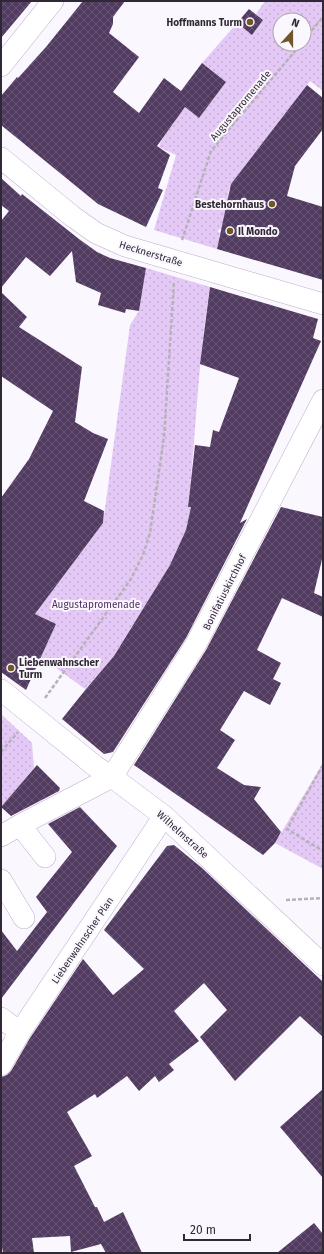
<svg xmlns="http://www.w3.org/2000/svg" width="324" height="1254" viewBox="0 0 324 1254" font-family="'Fira Sans',sans-serif">
  <defs>
    <pattern id="park-dots" width="8" height="8" patternUnits="userSpaceOnUse"><rect width="8" height="8" fill="#e4c9f6"/><path d="M2 2h.1M6 6h.1" fill="none" stroke="#c4add4" stroke-width="1.8" stroke-linecap="round"/></pattern>
    <pattern id="building-cross-hatch" width="8" height="8" patternUnits="userSpaceOnUse"><rect width="8" height="8" fill="#523b61"/><path d="M0 0l8 8M0 8l8-8" fill="none" stroke="#685574"/></pattern>
  </defs>
  <rect width="100%" height="100%" fill="#fbf7fe"/>
  <path fill="url(#park-dots)" fill-rule="evenodd" d="M265,1H323V91L310,81L231,184L228,193L233,201L221,230L219,229L218,232L220,233L217,249L154,230L176,155L159,147L161,141L185,107L199,118L226,82L202,63L237,23L252,35L263,20L256,14ZM280,20H304V44H280Z
    M146,268L210,287C198,359 196,434 188,507H191L186,530L170,565L114,656L85,689L41,657L56,624L35,614L103,523L130,325L139,311Z
    M1,714L32,743L34,768L1,807Z
    M323,763V869L275,843Z"/>
  <path fill="url(#building-cross-hatch)" d="M1,1H32L1,38Z
    M83,1H125L113,17V24L109,33L139,57L113,92L139,113L164,78L181,91L202,63L226,82L199,118L185,107L157,146L170,155L158,188L163,190L146,227L98,204L1,125V96L17,77L18,78L46,47Z
    M249,9L263,20L252,35L237,23Z
    M307,85L323,98V129L295,166L287,196L323,207V280L217,249L231,184Z
    M1,178L21,196L22,194L79,239L97,252L110,258L146,268L139,311L126,309L125,313L98,305L101,293L76,282L72,251L50,276L26,257L1,288V221L9,211L1,205Z
    M210,287L318,319L313,338L321,341L240,523L247,519L186,638L113,752L104,754L62,719L86,689L114,656L170,565L186,530L191,507H188L195,445L210,447L213,430L219,432L239,378L200,364Z
    M1,292L27,317L19,327L82,367L75,422L93,433L108,439L84,501L104,511L103,523L35,614L56,624L26,690L1,672V498L29,459L53,411L1,376Z
    M281,507L323,517V555L314,593L323,597V617L282,598L257,650L281,663L273,679L281,683L270,705L244,691L220,730L235,740L217,768L244,785L261,787L254,799L281,832L275,843L263,855L134,765L206,650Z
    M37,765L60,788L59,791L11,816L1,807Z
    M80,807L117,846L1,999V930L17,951L47,912L36,897L72,852L48,824Z
    M174,845L202,868L323,982V1037L300,1016L235,1081L200,1037L227,1010L204,983L174,1011L199,1041L169,1064L174,1070L159,1082L155,1076L139,1091L127,1076L97,1098L95,1094L67,1112L92,1156L74,1166L95,1207H97L104,1222L123,1212L142,1253H106L101,1244L71,1252L70,1236L32,1238L34,1253H3L1,1240V1077L7,1075L11,1071L30,1038L83,959L113,995L144,969L104,930L167,846Z
    M323,1089V1178L280,1127Z
    M314,1223L323,1234V1253H277Z"/>
  <g fill="none" stroke-linecap="round" stroke-linejoin="round">
    <defs>
      <path id="minor" d="M1,66L53,1
        M1,158L72,216L96,233L125,246L323,304
        M1,690L95,766L112,777L164,816L323,965
        M20,825L45,857
        M1,836L20,825L112,777L196,644L323,400
        M1,880L24,918
        M1,1018L20,1032
        M1,1065L20,1032L164,816"/>
    </defs>
    <use href="#minor" stroke="#bfadcb" stroke-width="22"/>
    <path stroke="#b7b2ba" stroke-width="2.5" stroke-dasharray="4 2" stroke-linecap="butt" d="M304,40L323,17
      M182,240L211,151L301,44
      M45,698L131,579L143,555L150,533L164,437L174,282
      M1,752L18,732
      M323,765L287,829L323,851
      M286,900L323,898"/>
    <use href="#minor" stroke="#fff" stroke-width="21"/>
  </g>
  <g fill="#715728" stroke="#fbf7fe" stroke-width="1.5">
    <circle cx="250" cy="22" r="4"/>
    <circle cx="272" cy="204" r="4"/>
    <circle cx="230" cy="231" r="4"/>
    <circle cx="11" cy="668" r="4"/>
  </g>
  <g text-anchor="middle" stroke-width="4" stroke-linejoin="round" paint-order="stroke">
    <g font-size="10" font-weight="bold" fill="#302834" stroke="#fbf7fe" text-anchor="end">
      <text x="242" y="26">Hoffmanns Turm</text>
      <text x="264" y="208">Bestehornhaus</text>
      <text x="238" y="235" text-anchor="start">Il Mondo</text>
      <text x="19" y="666" text-anchor="start">Liebenwahnscher<tspan x="19" dy="12">Turm</tspan></text>
    </g>
    <g font-size="10" fill="#302834" stroke="#fbf7fe">
      <text transform="translate(240 105) rotate(-50)" y="4">Augustapromenade</text>
      <text transform="translate(151 253) rotate(17)" y="4">Hecknerstraße</text>
      <text transform="translate(224 592) rotate(-63)" y="4">Bonifatiuskirchhof</text>
      <text transform="translate(183 834) rotate(42)" y="4">Wilhelmstraße</text>
      <text transform="translate(82 940) rotate(-56)" y="4">Liebenwahnscher Plan</text>
    </g>
    <g font-size="10" fill="#4f2c63" stroke="#fbf7fe">
      <text x="96" y="608">Augustapromenade</text>
    </g>
  </g>
  <rect width="324" height="1254" fill="none" stroke="#302834" stroke-width="4"/>
  <g transform="translate(292 32) rotate(21)"><circle r="19" fill="#fbf7fe" stroke="#aaa4ad"/>
  <path d="M0-3L7 15L0 10L-7 15Z" fill="#715728"/>
  <text y="-6" font-size="11" font-weight="bold" text-anchor="middle" fill="#302834">N</text>
  </g>
  <path d="M184 1234v6h66v-6" fill="none" stroke="#302834" stroke-width="2"/>
  <text x="190" y="1234" font-size="12" fill="#302834" stroke="#fbf7fe" stroke-width="3" paint-order="stroke">20 m</text>
</svg>
